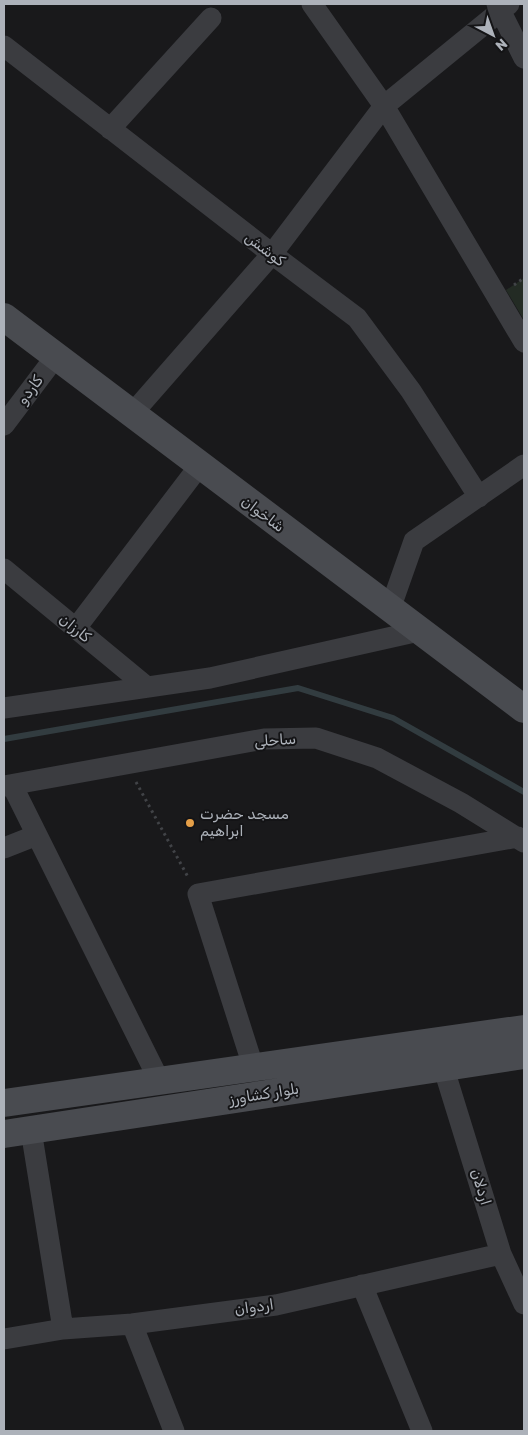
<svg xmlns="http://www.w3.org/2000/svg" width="528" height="1435" viewBox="0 0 528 1435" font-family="Rubik,'Noto Naskh Arabic',sans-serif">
  <rect width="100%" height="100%" fill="#19191b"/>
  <path fill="#232b24" d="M524,278V320L506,290Z"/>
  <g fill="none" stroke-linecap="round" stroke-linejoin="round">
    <path stroke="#323c40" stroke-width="6" d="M4,739L298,688L393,718L524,792"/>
    <path stroke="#414347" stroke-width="3" stroke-dasharray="2.5 4" stroke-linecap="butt" d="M514,285L524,278
      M136,782L188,877"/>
    <path stroke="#3b3c40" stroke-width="21" d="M312,4L384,106L524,342
      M497,4L524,58
      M4,46L272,254L357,318L411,391L479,497
      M110,129L211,18
      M132,414L272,254L384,106L509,4
      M4,425L56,356
      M4,569L147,687
      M390,609L414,541L524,465
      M76,628L200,465
      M4,708L210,678L419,631
      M12,785L159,1080
      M4,786L264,739L316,738L377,758L461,803L524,842
      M4,848L37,835
      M253,1066L198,894L518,837
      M443,1066L501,1254L524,1304
      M31,1130L63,1329
      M362,1285L422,1431
      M132,1324L174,1431
      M4,1339L63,1329L132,1324L276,1305L501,1254"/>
    <path stroke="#494b50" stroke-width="28" d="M4,317L524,709
      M4,1103L524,1029
      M4,1134L524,1055"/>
  </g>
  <circle fill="#e59f48" stroke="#141416" stroke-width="2" cx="190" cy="823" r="5"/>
  <g text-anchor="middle" stroke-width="4" stroke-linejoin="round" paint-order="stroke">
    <g font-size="15" fill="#adb2ba" stroke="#141416">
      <text transform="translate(265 249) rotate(37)" y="5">کوشش</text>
      <text transform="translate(30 390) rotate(-53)" y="5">کاردو</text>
      <text transform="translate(263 514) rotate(37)" y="5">شاخوان</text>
      <text transform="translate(75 628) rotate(39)" y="5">کارزان</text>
      <text transform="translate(275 740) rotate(-4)" y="5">ساحلی</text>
      <text transform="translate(264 1094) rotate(-9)" y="5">بلوار کشاورز</text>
      <text transform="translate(481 1187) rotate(73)" y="5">اردلان</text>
      <text transform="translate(254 1307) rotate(-8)" y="5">اردوان</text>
    </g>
    <g font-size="15" fill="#adb2ba" stroke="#141416" text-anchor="start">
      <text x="200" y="819">مسجد حضرت<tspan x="200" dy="17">ابراهیم</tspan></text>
    </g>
  </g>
  <rect width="528" height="1435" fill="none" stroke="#adb2ba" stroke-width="10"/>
  <g transform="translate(493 35) rotate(139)" stroke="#141416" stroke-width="4" paint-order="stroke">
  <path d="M0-4L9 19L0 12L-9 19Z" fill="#adb2ba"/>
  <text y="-8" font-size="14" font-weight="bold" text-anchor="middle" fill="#adb2ba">N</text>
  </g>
</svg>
